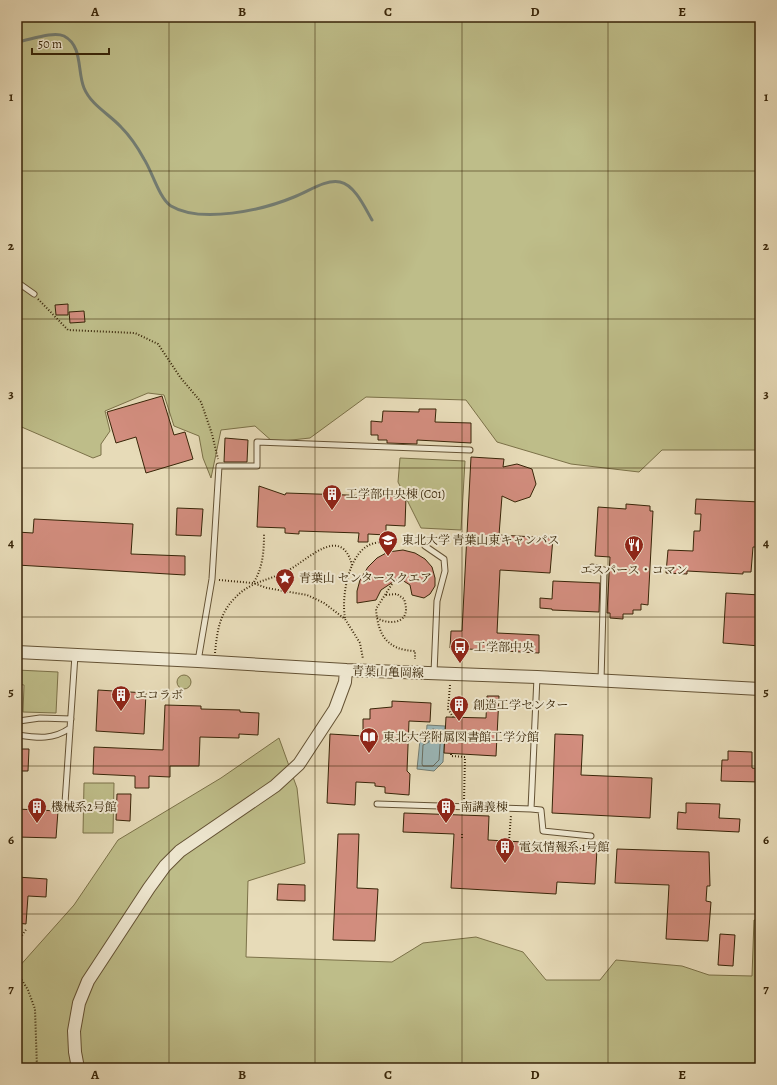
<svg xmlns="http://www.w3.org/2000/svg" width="777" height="1085" viewBox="0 0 777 1085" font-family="Alegreya,'Noto Serif JP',serif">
  <rect width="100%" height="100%" fill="#e7dbb8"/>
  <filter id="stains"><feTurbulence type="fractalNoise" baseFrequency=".005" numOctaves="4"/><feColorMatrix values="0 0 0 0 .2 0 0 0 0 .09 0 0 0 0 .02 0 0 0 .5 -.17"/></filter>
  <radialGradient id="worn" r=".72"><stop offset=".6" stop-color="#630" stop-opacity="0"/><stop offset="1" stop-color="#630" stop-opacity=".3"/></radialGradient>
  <path fill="#bebd89" stroke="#7b7148" d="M17,17H760V450H662L639,472L571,464L497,442L466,400L366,397L310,438L273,442L255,426L221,430L211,478L203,458L199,436L174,426L164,395L148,393L105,411L110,431L101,444V455L93,458L17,425Z
    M400,458L465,461L461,530L421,528L398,482Z
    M17,670L58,672L56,713L23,712L24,685L17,684Z
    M177 682a7 7 0 1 1 14 0a7 7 0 1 1-14 0Z
    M279,738L297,788L305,863L248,881L246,957L392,962L423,943L476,937L523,952L546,980H600L616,960L682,966L709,975L752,976L754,920H760V1068H17V969L74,905L118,840L221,778Z
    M84,783H114L113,833H83Z"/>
  <path fill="#9bb8ba" stroke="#737d73" d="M427,725L445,726L443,762L434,771L417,769L420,740H426Z"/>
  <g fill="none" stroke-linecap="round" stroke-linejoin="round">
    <path stroke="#6a6e61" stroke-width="1" d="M433,729L441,731L439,760L433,766H423L422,764L423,745L429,742L431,731Z"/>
    <path stroke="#737d73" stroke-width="3" d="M17,42C30,40 53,31 64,36C83,46 77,71 84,88C91,105 109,114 121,127C130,136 138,148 144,159C152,171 159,198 171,206C201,224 263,210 294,197C308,192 325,179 340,182C355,185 365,208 372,220"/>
  </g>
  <path fill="#d28d7e" stroke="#382508" d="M68,304V315H56L55,305Z
    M84,311L85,322L70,323L69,312Z
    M162,396L174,435L185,432L193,459L146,473L136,437L116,443L107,412Z
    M419,409H436L435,422L471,423V443L417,440V444L387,443V440H378V435H371V421L382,422L383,411L419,412Z
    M225,438L248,440L247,462H224Z
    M471,457L504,459L503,467L517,464L532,469L536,484L530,497L515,502L502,496L499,535L553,538L550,573L500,570L497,633L539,635V653L450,648L451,631H462Z
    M259,486L285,495L286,493L406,497L405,526L386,525V535L368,534V542H358L359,533L299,531V534L285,533V528L257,527Z
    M696,499L760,502V547H753L751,572H743V574L687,571V574L666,573L668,550L693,551L694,531H700L701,514H695Z
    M626,504L650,506V511H653L648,605L641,604V610H633V614H623V619L610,618V613H607L610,557L595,556L598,507L626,509Z
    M177,508L203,509L201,536L176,535Z
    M34,519L133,524L131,554L185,556V575L17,565V532L33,533Z
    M403,550L415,553L425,559L432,567L435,578V586L430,594L424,598L412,595L410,585L402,580H396L381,590L376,600L357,603V591L360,580L368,567L377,558L388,552Z
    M553,581L600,583L599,612L552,610V609L540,608V598L552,599Z
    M726,593L760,595V646L723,643Z
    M98,690L146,693L144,734L96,731Z
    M487,696H499L496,756L444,753L446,717L486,718Z
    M392,701L431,703L430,722L409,721L407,771L410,774L409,795L385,793V787L375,786V783L356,782L355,805L327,803L330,734L363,736V719H370V709L392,707Z
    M165,705L201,706V709L240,710V712L259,713L258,735L239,734V738L200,737L199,766H170V777L149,776V788H135V776L93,774L94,747L163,750Z
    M555,734L583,735L581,775L652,778L650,818L552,813Z
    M17,749H29L28,771H17Z
    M728,751L752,752V768L760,769V782L721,781L722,760H728Z
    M117,794H131L130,821L116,820Z
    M686,803L720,804L719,818L740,819L739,832L677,829L678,812L686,813Z
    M17,809L58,811L56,838L17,837Z
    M404,813L489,816L488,840L559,844V848L597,849L595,884L557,882L556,894L451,888L454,834L403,832Z
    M338,834H359L357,888L378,889L375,941L333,940Z
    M617,849L709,852L710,886H707L706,901L711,902L708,941L666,939L669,885L615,883Z
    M17,877L47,879L46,897L28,896L26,924L17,923Z
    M278,884L305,885V901L277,900Z
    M720,934L735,935L733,966L718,965Z"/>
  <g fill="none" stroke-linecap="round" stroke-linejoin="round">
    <defs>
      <path id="service" d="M17,282L34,294
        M425,546L444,559L445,571L437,601L434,673
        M592,567L604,570L601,681
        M198,661L212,579L219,466H257V442L470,450
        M70,728C53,740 38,738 18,735L19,721L40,718L71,719
        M65,803L75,655
        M377,804L531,809L537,677
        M531,809L541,810L543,831L591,836"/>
      <path id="tertiary" d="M17,652L198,661L346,670L537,677L760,689
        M78,1068L75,1052L74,1031L79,1003L88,981L149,888L165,866L180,851L275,786L299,764L335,709L345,682L346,670"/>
    </defs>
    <use href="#service" stroke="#645234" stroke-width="7"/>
    <use href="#tertiary" stroke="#645234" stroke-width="14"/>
    <path stroke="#382508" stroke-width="2" stroke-dasharray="1 2" stroke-linecap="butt" d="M38,299L68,330L135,333L158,344L180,377L201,402L212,434L218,459
      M219,580L253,583L267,588L307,595L324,603L345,619L360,643L363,659
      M254,582C263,567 264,551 264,533
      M392,584L376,609C378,635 387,650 415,651V659
      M345,618C341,596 349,548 375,543C381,541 388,543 394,543
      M377,618C386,624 406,625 406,609C406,606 405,602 404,599L397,594L385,595
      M215,653C217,633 219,614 234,599C250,581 268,581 287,571C307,561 341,523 352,565
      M450,685L448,709L453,717
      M451,754V756L465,757L464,801
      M462,838V834
      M509,841L511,815
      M17,943L27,928
      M17,972L28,990L35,1009L37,1068"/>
    <use href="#service" stroke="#efe8d1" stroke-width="5"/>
    <use href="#tertiary" stroke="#efe8d1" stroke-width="12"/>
  </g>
  <path fill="none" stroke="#382508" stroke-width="1" stroke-opacity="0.55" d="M169,17V1068M315,17V1068M462,17V1068M608,17V1068M17,171H760M17,319H760M17,468H760M17,617H760M17,766H760M17,914H760"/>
  <defs>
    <symbol id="building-pin" viewBox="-11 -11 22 30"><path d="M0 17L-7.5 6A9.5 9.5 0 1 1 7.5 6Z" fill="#8f2418" stroke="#efe8d1"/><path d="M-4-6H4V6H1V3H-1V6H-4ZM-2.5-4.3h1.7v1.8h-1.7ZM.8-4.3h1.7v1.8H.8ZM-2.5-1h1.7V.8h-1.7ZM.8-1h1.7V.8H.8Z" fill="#fff"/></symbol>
    <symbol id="university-pin" viewBox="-11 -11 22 30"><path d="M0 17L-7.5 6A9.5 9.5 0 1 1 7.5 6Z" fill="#8f2418" stroke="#efe8d1"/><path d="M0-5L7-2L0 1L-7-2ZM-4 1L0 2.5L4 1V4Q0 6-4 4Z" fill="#fff"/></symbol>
    <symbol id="restaurant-pin" viewBox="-11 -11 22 30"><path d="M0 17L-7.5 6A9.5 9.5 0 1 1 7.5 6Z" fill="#8f2418" stroke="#efe8d1"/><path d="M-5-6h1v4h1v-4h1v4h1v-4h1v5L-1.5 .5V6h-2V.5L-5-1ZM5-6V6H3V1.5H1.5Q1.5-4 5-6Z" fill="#fff"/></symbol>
    <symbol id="sight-pin" viewBox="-11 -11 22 30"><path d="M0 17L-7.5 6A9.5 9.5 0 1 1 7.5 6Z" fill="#8f2418" stroke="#efe8d1"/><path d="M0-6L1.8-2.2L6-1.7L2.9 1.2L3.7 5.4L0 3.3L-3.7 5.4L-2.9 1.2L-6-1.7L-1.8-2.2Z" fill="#fff"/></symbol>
    <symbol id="bus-pin" viewBox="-11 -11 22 30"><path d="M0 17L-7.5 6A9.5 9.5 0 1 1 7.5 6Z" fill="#8f2418" stroke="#efe8d1"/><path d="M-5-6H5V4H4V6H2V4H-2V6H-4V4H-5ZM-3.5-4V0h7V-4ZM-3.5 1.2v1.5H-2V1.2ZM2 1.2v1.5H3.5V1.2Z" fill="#fff"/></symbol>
    <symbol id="library-pin" viewBox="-11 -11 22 30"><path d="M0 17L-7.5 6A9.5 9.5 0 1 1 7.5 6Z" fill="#8f2418" stroke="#efe8d1"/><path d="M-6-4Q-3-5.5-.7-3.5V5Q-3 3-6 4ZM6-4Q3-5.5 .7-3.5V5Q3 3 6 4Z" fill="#fff"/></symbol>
  </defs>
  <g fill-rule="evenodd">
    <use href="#building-pin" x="321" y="483" width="22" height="30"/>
    <use href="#university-pin" x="377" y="529" width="22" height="30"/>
    <use href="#restaurant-pin" x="623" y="534" width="22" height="30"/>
    <use href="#sight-pin" x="274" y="567" width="22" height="30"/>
    <use href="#bus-pin" x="449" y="636" width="22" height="30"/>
    <use href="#building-pin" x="110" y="684" width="22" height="30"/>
    <use href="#building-pin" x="448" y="694" width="22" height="30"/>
    <use href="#library-pin" x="358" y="726" width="22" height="30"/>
    <use href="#building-pin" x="26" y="796" width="22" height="30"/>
    <use href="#building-pin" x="435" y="796" width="22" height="30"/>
    <use href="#building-pin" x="494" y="836" width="22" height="30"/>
  </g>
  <g text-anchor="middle" stroke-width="4" stroke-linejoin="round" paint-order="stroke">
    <g font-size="12" fill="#382508" stroke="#efe8d1" text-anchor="start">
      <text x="346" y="498">工学部中央棟 (C01)</text>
      <text x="402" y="544">東北大学 青葉山東キャンパス</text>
      <text x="634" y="574" text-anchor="middle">エスパース・コマン</text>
      <text x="299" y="582">青葉山 センタースクエア</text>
      <text x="474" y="651">工学部中央</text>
      <text x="135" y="699">エコラボ</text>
      <text x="473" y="709">創造工学センター</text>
      <text x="383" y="741">東北大学附属図書館工学分館</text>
      <text x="51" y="811">機械系2号館</text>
      <text x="460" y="811">南講義棟</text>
      <text x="519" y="851">電気情報系 1号館</text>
    </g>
    <g font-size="12" fill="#382508" stroke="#efe8d1">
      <text transform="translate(388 672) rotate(2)" y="4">青葉山亀岡線</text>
    </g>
  </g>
  <rect width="777" height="1085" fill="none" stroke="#e7dbb8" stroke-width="44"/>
  <path d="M32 48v6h77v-6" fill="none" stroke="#382508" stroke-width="2"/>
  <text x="38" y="48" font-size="12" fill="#382508" stroke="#efe8d1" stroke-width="3" paint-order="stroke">50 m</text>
  <rect x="22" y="22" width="733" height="1041" fill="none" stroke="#382508" stroke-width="1.5"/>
  <g font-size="13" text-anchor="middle" font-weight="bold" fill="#382508">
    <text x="95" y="16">A</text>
    <text x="242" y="16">B</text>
    <text x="388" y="16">C</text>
    <text x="535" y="16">D</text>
    <text x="682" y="16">E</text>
    <text x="11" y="101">1</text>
    <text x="766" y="101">1</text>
    <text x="11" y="250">2</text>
    <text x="766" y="250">2</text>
    <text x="11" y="398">3</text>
    <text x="766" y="398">3</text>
    <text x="11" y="547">4</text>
    <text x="766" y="547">4</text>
    <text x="11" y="696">5</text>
    <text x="766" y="696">5</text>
    <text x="11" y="844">6</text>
    <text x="766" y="844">6</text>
    <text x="11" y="993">7</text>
    <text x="766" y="993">7</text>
    <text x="95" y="1079">A</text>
    <text x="242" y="1079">B</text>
    <text x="388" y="1079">C</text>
    <text x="535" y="1079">D</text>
    <text x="682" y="1079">E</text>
  </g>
  <rect width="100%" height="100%" filter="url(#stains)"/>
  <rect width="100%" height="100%" fill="url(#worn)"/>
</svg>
